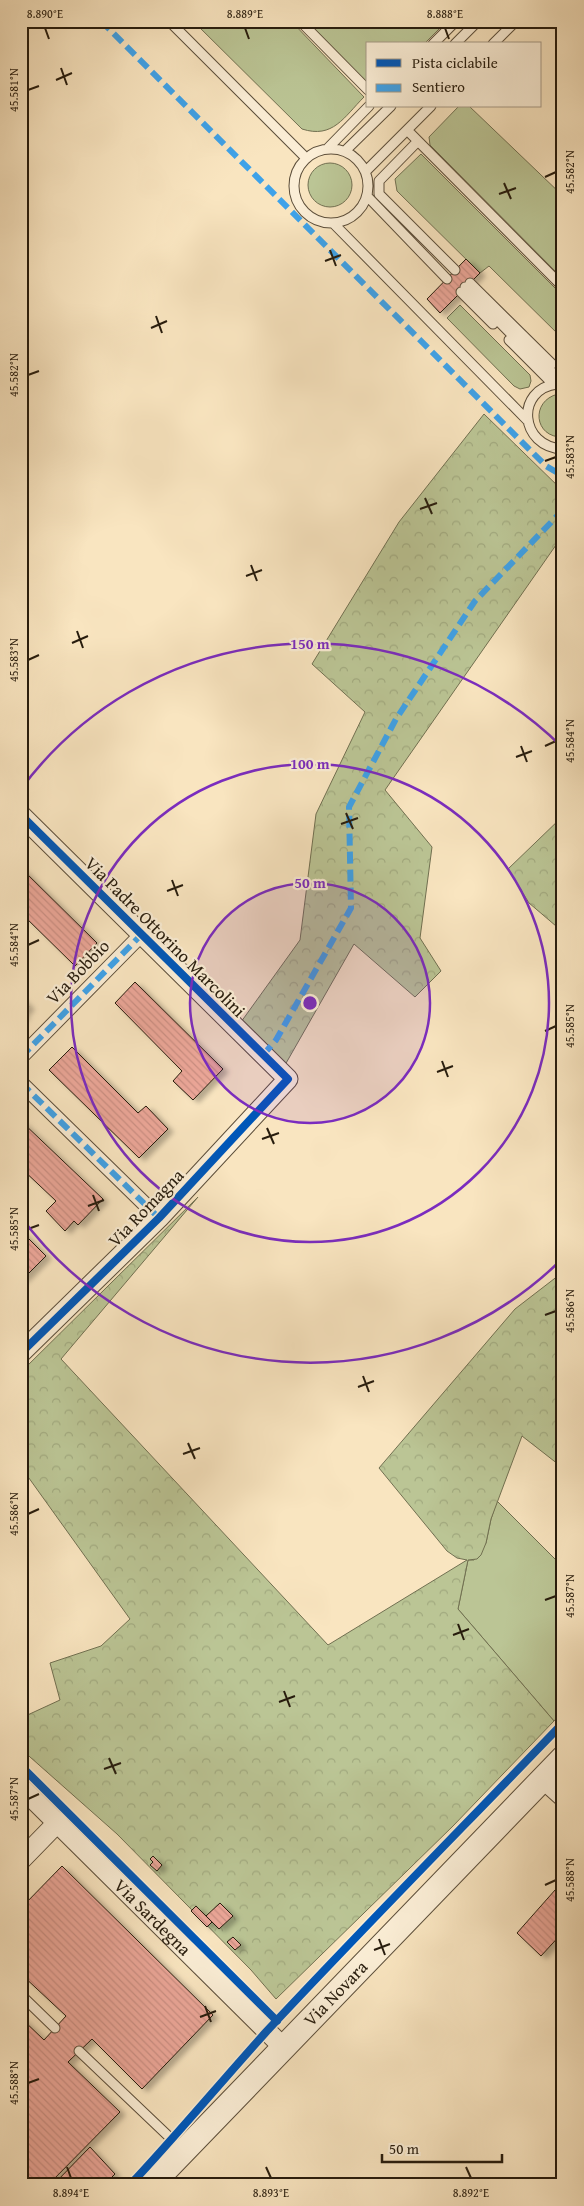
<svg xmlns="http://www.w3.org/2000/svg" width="584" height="2206" viewBox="0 0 584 2206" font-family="'Gentium Book Plus',serif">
  <defs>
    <pattern id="forest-crowns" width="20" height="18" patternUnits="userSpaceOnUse" patternTransform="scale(1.25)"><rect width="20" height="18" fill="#bbc595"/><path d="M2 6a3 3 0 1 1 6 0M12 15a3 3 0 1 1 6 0" fill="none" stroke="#a1a97f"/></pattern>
    <pattern id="building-back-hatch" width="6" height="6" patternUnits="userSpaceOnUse" patternTransform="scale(1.25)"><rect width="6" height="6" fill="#eba698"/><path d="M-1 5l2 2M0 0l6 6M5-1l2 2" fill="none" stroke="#ca8e82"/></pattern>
    <filter id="shadow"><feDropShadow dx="5.5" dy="3" stdDeviation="2.5" flood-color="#0004"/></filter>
  </defs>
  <rect width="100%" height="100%" fill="#f9e5c0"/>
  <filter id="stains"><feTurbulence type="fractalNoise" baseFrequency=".004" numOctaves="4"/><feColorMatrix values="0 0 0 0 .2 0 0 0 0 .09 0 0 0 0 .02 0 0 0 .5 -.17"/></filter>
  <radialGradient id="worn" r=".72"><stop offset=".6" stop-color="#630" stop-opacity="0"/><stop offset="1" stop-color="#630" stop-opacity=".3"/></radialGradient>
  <path fill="#bbc595" stroke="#717051" d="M193,21H291L364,97C344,117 333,139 302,129Z
    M305,21H447L424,44H368V84Z
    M459,106H469L563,196V279L430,145L429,137Z
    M421,154L563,296V339L489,266L480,273L397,191L395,179Z
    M308 185a22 22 0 1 1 44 0a22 22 0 1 1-44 0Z
    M460,305L530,375L531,381L529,387L520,389L514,386L447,318Z
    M558,394L563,395V437C534,438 530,401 558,394Z
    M497,1501L563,1567V1711L554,1721L458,1609L468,1560H474L486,1543L491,1519Z"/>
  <path fill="url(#forest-crowns)" stroke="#717051" d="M484,414L563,491V535L385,790L432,847L420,938L441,971L415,997L354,944L285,1065L241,1022L300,940L316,814L365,712L312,664L399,522Z
    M563,816V932L529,903L508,869Z
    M198,1197L61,1359L328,1645L467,1560L457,1558L447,1551L379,1468L515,1309L563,1272V1468L522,1436L491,1519L486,1543L481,1555L477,1559L468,1560L458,1609L554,1721L453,1826L276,1999L251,1970L117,1834L21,1749V1718L60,1700L50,1663L101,1646L130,1619L21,1467V1372Z"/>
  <path fill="url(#building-back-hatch)" stroke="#271c0d" filter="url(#shadow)" d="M466,259L480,273L440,313L427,299Z
    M21,868L97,943L75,966L21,913Z
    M135,982L223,1069L193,1100L173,1081L182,1071L115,1003Z
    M21,998L29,1007L23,1013L24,1016L21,1019Z
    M72,1047L138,1113L146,1106L168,1129L139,1158L49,1070Z
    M21,1121L103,1199L78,1225L74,1221L65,1231L46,1211L56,1201L21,1168Z
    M21,1231L46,1256L21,1281Z
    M153,1856L162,1865L157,1871L150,1865L153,1862L150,1859Z
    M62,1866L213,2015L142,2089L92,2039L68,2062L120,2112L48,2185H21V2018L44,2040L66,2016L21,1974V1908Z
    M563,1881V1932L541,1956L517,1933Z
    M220,1903L233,1916L219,1929L206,1916Z
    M196,1906L212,1922L207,1927L191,1911Z
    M233,1937L241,1945L235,1950L227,1942Z
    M90,2147L115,2174L104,2185H53Z"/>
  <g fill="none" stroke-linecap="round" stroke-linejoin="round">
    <defs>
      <path id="service" d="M169,21L306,158
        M300,21L368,90
        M433,44L456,21
        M455,44L478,21
        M493,44L516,21
        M407,130L563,287
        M418,141L379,181V194L455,270
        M328,148L369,106
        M294 186a37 37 0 1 1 74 0a37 37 0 1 1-74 0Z
        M345,151L391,106
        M366,171L431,106
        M367,196L447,279
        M333,223L527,420
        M470,283L552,364
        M465,287L516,339L563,382
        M461,292L493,324
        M509,340L553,384
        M557,384C515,389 519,447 563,449
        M21,1995L55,2028
        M79,2051L184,2151"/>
      <path id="pedestrian" d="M21,1057L141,935
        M21,1083L159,1218"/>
      <g id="minor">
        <path d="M21,815L288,1079L159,1218L21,1353"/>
        <path d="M543,1779L563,1797"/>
        <path id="s1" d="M21,1787L283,2047"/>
        <path d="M21,1860L58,1822"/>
      </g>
      <g id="tertiary">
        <path id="s2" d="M151,2185L563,1758"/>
      </g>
    </defs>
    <use href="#service" stroke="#5c4e3a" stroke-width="11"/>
    <use href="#pedestrian" stroke="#5c4e3a" stroke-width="16"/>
    <use href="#minor" stroke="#5c4e3a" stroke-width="21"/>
    <use href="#tertiary" stroke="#5c4e3a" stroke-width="26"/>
    <use href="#service" stroke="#fbeed6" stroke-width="9"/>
    <use href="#pedestrian" stroke="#fbeed6" stroke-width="14"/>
    <use href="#minor" stroke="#fbeed6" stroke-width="19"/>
    <use href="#tertiary" stroke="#fbeed6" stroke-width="24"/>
    <path stroke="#3ea2e9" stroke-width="6" stroke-dasharray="12 6" stroke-linecap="butt" d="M101,21L546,466L563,476
      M263,1055L276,1040L351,908L349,807L396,719L475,601L563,510
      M21,1057L141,935
      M21,1083L159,1218"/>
    <defs>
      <path id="cycleway" d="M21,815L288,1079L159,1218L21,1353
        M21,1766L277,2021
        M130,2185C177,2135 220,2083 266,2032C363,1928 464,1826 563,1723"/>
    </defs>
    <use href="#cycleway" stroke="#fbeed6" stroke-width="11"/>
    <use href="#cycleway" stroke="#0057b8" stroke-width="8"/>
  </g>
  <path fill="none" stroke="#271c0d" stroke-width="2" d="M45,28L49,39M245,28L249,39M445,28L449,39M61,68L67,85M56,80L72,73M28,90L39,86M545,177L556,172M504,183L511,199M499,194L516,188M330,250L336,266M325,261L341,255M156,316L162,333M151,328L167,321M28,375L39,371M545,461L556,457M425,498L432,514M420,509L437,503M251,565L257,581M246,576L262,570M77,631L83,648M72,643L88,636M28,660L39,655M521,746L527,762M545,746L556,741M516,757L532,751M346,813L353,829M341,824L358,818M172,880L178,896M167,891L183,885M28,945L39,940M545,1031L556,1026M442,1061L448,1077M437,1072L453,1066M267,1128L274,1144M262,1139L279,1133M93,1195L99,1211M88,1206L104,1200M28,1229L39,1225M545,1315L556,1311M363,1376L369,1392M358,1387L374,1381M188,1443L195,1459M183,1454L200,1448M28,1514L39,1509M545,1600L556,1596M458,1624L464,1640M453,1635L469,1629M284,1691L290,1707M279,1702L295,1696M109,1758L116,1774M104,1769L121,1763M28,1799L39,1794M545,1885L556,1880M379,1939L385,1955M374,1950L390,1944M205,2006L211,2022M200,2017L216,2011M28,2083L39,2079M67,2167L71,2178M266,2167L271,2178M466,2167L471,2178"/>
  <circle cx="310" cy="1003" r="120" fill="#7b2cbf" fill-opacity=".12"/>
  <g fill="none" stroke="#7b2cbf" stroke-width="2.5">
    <circle cx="310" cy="1003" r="120"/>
    <circle cx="310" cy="1003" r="239"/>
    <path d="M562 1259A359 359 0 0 1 21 1217M21 789A359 359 0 0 1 562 747"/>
  </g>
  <g text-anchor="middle" stroke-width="4.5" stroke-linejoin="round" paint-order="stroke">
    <g font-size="18" fill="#271c0d" stroke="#fbeed6">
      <text transform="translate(165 937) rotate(45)" y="6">Via Padre Ottorino Marcolini</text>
      <text transform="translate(78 972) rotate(-46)" y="6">Via Bobbio</text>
      <text transform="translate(146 1208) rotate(-46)" y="6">Via Romagna</text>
      <text dy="6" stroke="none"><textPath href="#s1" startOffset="185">Via Sardegna</textPath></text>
      <text dy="6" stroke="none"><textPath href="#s2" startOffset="266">Via Novara</textPath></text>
    </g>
  </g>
  <circle cx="310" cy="1003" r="8" fill="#7b2cbf" stroke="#fbeed6" stroke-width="2.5"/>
  <g font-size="15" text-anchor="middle" font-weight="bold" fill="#7b2cbf" stroke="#fbeed6" stroke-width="4.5" stroke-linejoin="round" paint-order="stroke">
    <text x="310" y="649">150 m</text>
    <text x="310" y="769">100 m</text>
    <text x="310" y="888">50 m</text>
  </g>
  <rect width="584" height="2206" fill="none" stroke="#f9e5c0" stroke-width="55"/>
  <rect x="366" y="42" width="175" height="65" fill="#fbeed6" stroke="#a69a86"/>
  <rect x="376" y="59" width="25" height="8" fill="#0057b8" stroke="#a69a86"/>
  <text x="412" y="68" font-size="15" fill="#271c0d">Pista ciclabile</text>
  <rect x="376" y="84" width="25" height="8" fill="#3ea2e9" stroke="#a69a86"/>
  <text x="412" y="92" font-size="15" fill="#271c0d">Sentiero</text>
  <path d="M382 2154v8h120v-8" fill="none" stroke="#271c0d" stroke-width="2.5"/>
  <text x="389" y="2154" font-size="15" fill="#271c0d" stroke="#fbeed6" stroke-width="4" paint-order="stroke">50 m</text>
  <rect x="28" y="28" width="528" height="2150" fill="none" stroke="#271c0d" stroke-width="2"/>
  <g font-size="12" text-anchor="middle" fill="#271c0d">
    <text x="45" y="18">8.890°E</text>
    <text x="245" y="18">8.889°E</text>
    <text x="445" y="18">8.888°E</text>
    <text transform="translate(14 90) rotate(-90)" y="4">45.581°N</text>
    <text transform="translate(570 172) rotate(-90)" y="4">45.582°N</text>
    <text transform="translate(14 375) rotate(-90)" y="4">45.582°N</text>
    <text transform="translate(570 457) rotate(-90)" y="4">45.583°N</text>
    <text transform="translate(14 660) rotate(-90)" y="4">45.583°N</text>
    <text transform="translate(570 741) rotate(-90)" y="4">45.584°N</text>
    <text transform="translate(14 945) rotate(-90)" y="4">45.584°N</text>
    <text transform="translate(570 1026) rotate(-90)" y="4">45.585°N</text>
    <text transform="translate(14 1229) rotate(-90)" y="4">45.585°N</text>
    <text transform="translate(570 1311) rotate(-90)" y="4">45.586°N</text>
    <text transform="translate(14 1514) rotate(-90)" y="4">45.586°N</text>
    <text transform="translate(570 1596) rotate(-90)" y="4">45.587°N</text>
    <text transform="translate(14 1799) rotate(-90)" y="4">45.587°N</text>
    <text transform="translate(570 1880) rotate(-90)" y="4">45.588°N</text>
    <text transform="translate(14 2083) rotate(-90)" y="4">45.588°N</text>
    <text x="71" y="2197">8.894°E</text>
    <text x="271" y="2197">8.893°E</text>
    <text x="471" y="2197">8.892°E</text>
  </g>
  <rect width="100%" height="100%" filter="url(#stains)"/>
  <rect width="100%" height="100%" fill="url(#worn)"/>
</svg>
